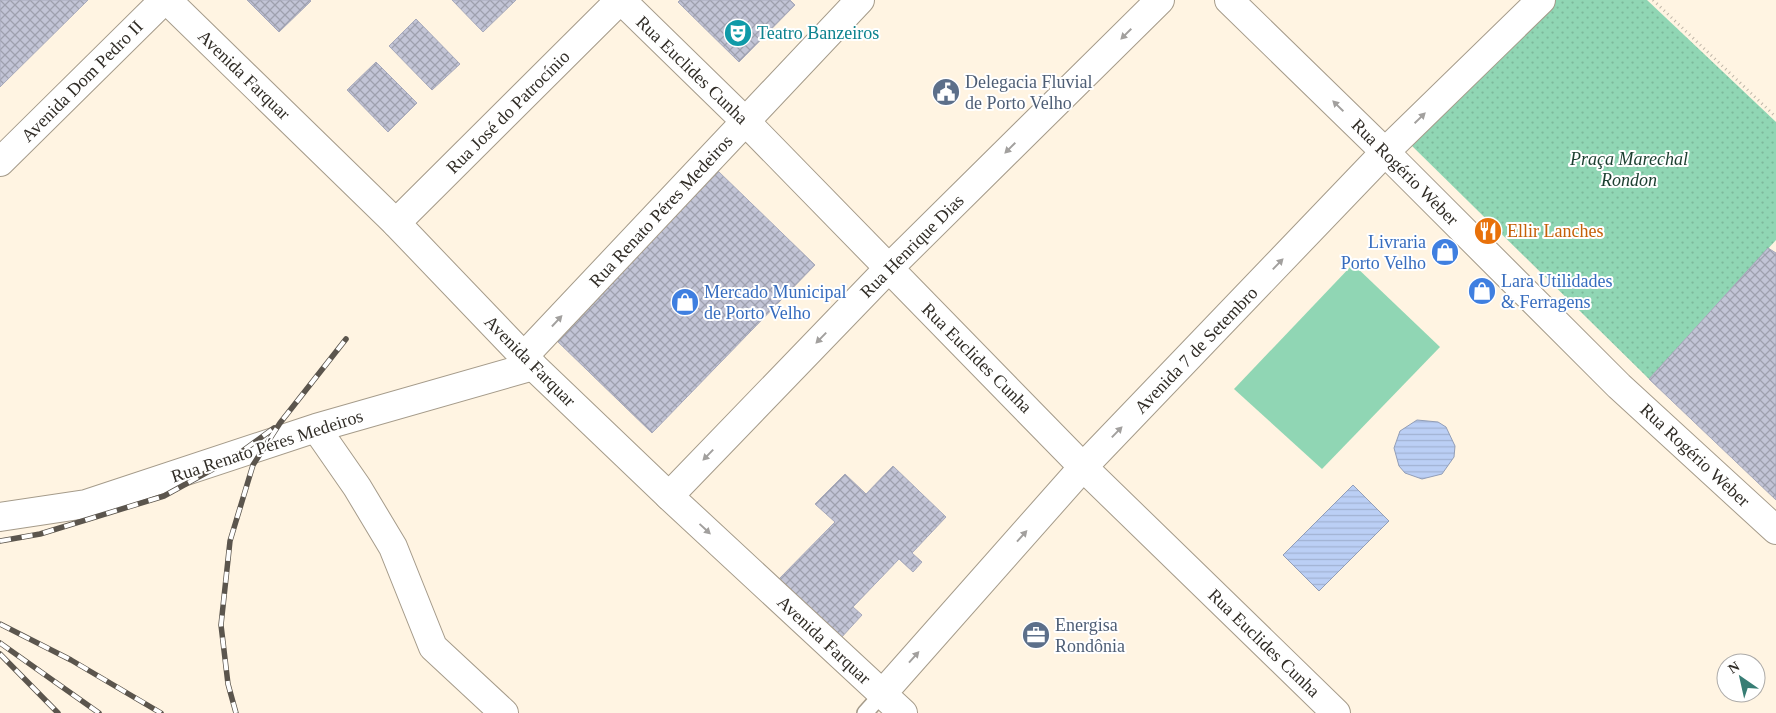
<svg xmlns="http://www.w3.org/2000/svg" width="1776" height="713" viewBox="0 0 1776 713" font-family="Georgia,serif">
  <defs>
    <pattern id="park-dots" width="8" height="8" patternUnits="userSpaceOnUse" patternTransform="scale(1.25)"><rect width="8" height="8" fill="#90d6b4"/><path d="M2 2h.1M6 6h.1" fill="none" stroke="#7db89b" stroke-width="1.8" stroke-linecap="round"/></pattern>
    <pattern id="water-rules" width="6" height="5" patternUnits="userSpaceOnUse" patternTransform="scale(1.25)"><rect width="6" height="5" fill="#bbcff5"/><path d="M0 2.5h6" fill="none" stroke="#a1b2d2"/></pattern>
    <pattern id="building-cross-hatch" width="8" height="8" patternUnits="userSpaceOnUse" patternTransform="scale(1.25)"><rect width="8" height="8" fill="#c2c4d6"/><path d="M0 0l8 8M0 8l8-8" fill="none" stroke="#9ea0ae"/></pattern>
  </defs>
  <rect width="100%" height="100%" fill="#fff4e2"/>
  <path fill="#90d6b4" d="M1353,264L1440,347L1322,469L1234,389Z"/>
  <path fill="url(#park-dots)" d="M1547,0H1647L1776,122V240L1649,379L1410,144Z"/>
  <path fill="url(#water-rules)" stroke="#929eb7" d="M1417,420L1438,422L1446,427L1455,446L1454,457L1442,474L1422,479L1405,473L1399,466L1394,448L1400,431Z
    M1353,485L1389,521L1319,591L1283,555Z"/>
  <path fill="url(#building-cross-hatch)" stroke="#a7a9bb" d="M0,0H88L0,87Z
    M247,0H310L311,1L279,32Z
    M452,0H516L483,32Z
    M680,0H790L795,5L739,62L678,2Z
    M416,19L460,64L432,90L389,46Z
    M376,62L417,103L388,132L347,90Z
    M718,171L815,265L652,433L555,339Z
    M1768,248L1776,253V500L1649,379Z
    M893,466L946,517L912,553L922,562L913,572L899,559L853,607L862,615L840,639L778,580L835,522L815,504L845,474L866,494Z"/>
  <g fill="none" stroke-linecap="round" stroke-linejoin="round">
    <defs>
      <path id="service" d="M865,713L882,694"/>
      <path id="minor" d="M621,0L745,121L1083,467L1336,713
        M1229,0L1385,152
        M0,162L164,0
        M396,223L620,0
        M524,356L860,0
        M316,428L357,487L393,547L433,647L504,713
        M669,496L888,269L1160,0
        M0,517L86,504L316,428L533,366"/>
      <path id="tertiary" d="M167,0L396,223L533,366L669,496L903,713
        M882,694L1083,467L1385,152"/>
      <path id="secondary" d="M1541,0L1385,152L1619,386L1776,530"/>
    </defs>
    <use href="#service" stroke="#a59b8a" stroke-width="18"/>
    <use href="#minor" stroke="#a59b8a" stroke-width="30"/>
    <use href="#tertiary" stroke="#a59b8a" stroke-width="30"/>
    <use href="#secondary" stroke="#a59b8a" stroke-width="30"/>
    <path stroke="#bfb6a8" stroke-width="3" stroke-dasharray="1 4" stroke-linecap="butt" d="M1653,0L1776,117"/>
    <use href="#service" stroke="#fff" stroke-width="15"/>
    <use href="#minor" stroke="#fff" stroke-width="28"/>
    <use href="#tertiary" stroke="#fff" stroke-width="28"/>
    <use href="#secondary" stroke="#fff" stroke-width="28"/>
    <defs>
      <path id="rail" d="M0,541L40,534L164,496L233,458L274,428
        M0,624L71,660L161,713
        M0,643L99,713
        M0,654L58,713
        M236,713L228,684L221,625L230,541L253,465L280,423L346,339"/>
    </defs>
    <use href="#rail" stroke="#5b554d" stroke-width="5.5"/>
    <use href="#rail" stroke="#fff" stroke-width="4" stroke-dasharray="11" stroke-linecap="butt"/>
  </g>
  <defs><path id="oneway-solid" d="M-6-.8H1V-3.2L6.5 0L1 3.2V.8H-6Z" transform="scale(1.25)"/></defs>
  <g fill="#a2a09e">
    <use href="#oneway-solid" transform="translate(1126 34) rotate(135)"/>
    <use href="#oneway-solid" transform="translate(1338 106) rotate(-136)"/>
    <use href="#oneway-solid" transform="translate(1420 118) rotate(-44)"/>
    <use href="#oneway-solid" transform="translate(1010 148) rotate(135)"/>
    <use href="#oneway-solid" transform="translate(1278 264) rotate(-46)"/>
    <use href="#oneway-solid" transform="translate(557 321) rotate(-47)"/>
    <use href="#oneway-solid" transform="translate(821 338) rotate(134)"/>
    <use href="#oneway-solid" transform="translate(1117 432) rotate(-46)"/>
    <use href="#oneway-solid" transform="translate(708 455) rotate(134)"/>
    <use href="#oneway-solid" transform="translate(705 529) rotate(43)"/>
    <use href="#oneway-solid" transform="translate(1022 536) rotate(-48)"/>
    <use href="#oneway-solid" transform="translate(914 657) rotate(-48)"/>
  </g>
  <defs>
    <symbol id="theatre-disc" viewBox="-11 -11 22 22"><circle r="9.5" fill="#0f9aa8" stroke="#fff"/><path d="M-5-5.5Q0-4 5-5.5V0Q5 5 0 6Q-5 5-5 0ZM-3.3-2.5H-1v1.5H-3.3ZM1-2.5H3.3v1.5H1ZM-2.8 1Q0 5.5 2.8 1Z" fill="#fff"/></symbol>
    <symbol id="civic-disc" viewBox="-11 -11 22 22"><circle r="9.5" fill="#5c6f8a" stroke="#fff"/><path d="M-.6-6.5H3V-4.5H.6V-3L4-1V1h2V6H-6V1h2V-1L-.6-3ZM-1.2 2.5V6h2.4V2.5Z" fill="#fff"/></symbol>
    <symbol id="restaurant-disc" viewBox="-11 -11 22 22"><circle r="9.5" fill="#e8710a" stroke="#fff"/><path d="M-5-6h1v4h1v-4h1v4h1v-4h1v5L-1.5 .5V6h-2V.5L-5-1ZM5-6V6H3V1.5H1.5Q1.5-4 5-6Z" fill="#fff"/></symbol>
    <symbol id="shop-disc" viewBox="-11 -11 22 22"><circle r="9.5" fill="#3f7fe0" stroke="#fff"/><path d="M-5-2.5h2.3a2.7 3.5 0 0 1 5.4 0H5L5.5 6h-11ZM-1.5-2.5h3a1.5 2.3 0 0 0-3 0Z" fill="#fff"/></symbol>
    <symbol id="office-disc" viewBox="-11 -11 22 22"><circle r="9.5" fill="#5c6f8a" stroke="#fff"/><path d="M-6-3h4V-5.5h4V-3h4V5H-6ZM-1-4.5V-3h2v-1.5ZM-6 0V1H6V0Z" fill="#fff"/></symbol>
  </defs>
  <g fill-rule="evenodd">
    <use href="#theatre-disc" x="722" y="17" width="32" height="32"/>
    <use href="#civic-disc" x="930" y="76" width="32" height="32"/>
    <use href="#restaurant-disc" x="1472" y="215" width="32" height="32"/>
    <use href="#shop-disc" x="1429" y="236" width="32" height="32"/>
    <use href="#shop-disc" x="1466" y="275" width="32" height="32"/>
    <use href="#shop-disc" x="669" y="286" width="32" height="32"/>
    <use href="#office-disc" x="1020" y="619" width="32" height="32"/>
  </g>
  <g text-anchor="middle" stroke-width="4" stroke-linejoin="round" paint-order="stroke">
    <g font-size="18" fill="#0d838f" stroke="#fff" text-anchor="start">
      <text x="757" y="39">Teatro Banzeiros</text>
    </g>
    <g font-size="18" fill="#312d27" stroke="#fff">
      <text transform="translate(692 70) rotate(44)" y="6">Rua Euclides Cunha</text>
      <text transform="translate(244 75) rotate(44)" y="6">Avenida Farquar</text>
      <text transform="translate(82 81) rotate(-45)" y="6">Avenida Dom Pedro II</text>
      <text transform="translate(508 112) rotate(-45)" y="6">Rua José do Patrocínio</text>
      <text transform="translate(1405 172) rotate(45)" y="6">Rua Rogério Weber</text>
      <text transform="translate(661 211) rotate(-47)" y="6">Rua Renato Péres Medeiros</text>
      <text transform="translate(912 246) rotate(-45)" y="6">Rua Henrique Dias</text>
      <text transform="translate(1196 350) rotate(-46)" y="6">Avenida 7 de Setembro</text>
      <text transform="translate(977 358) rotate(45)" y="6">Rua Euclides Cunha</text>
      <text transform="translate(530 361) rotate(45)" y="6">Avenida Farquar</text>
      <text transform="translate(267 446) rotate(-18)" y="6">Rua Renato Péres Medeiros</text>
      <text transform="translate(1695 455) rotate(43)" y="6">Rua Rogério Weber</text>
      <text transform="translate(824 640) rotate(43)" y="6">Avenida Farquar</text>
      <text transform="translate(1264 643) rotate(44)" y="6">Rua Euclides Cunha</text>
    </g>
    <g font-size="18" fill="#4e5e75" stroke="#fff" text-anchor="start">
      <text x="965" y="88">Delegacia Fluvial<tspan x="965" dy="21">de Porto Velho</tspan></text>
      <text x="1055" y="631">Energisa<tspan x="1055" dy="21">Rondônia</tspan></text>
    </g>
    <g font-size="18" font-style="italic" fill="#1c3f30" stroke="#fff">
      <text x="1629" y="165">Praça Marechal<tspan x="1629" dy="21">Rondon</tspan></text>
    </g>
    <g font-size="18" fill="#c56008" stroke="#fff" text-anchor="start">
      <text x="1507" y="237">Ellir Lanches</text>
    </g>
    <g font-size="18" fill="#366cbe" stroke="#fff" text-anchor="start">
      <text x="1426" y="248" text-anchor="end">Livraria<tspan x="1426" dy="21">Porto Velho</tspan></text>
      <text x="1501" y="287">Lara Utilidades<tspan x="1501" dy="21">&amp; Ferragens</tspan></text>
      <text x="704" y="298">Mercado Municipal<tspan x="704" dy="21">de Porto Velho</tspan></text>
    </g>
  </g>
  <g transform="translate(1741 678) rotate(326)"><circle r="24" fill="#ffffff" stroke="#adaba9"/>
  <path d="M0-4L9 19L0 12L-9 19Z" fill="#377d74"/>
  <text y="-8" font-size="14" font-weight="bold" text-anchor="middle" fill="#312d27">N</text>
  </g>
</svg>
